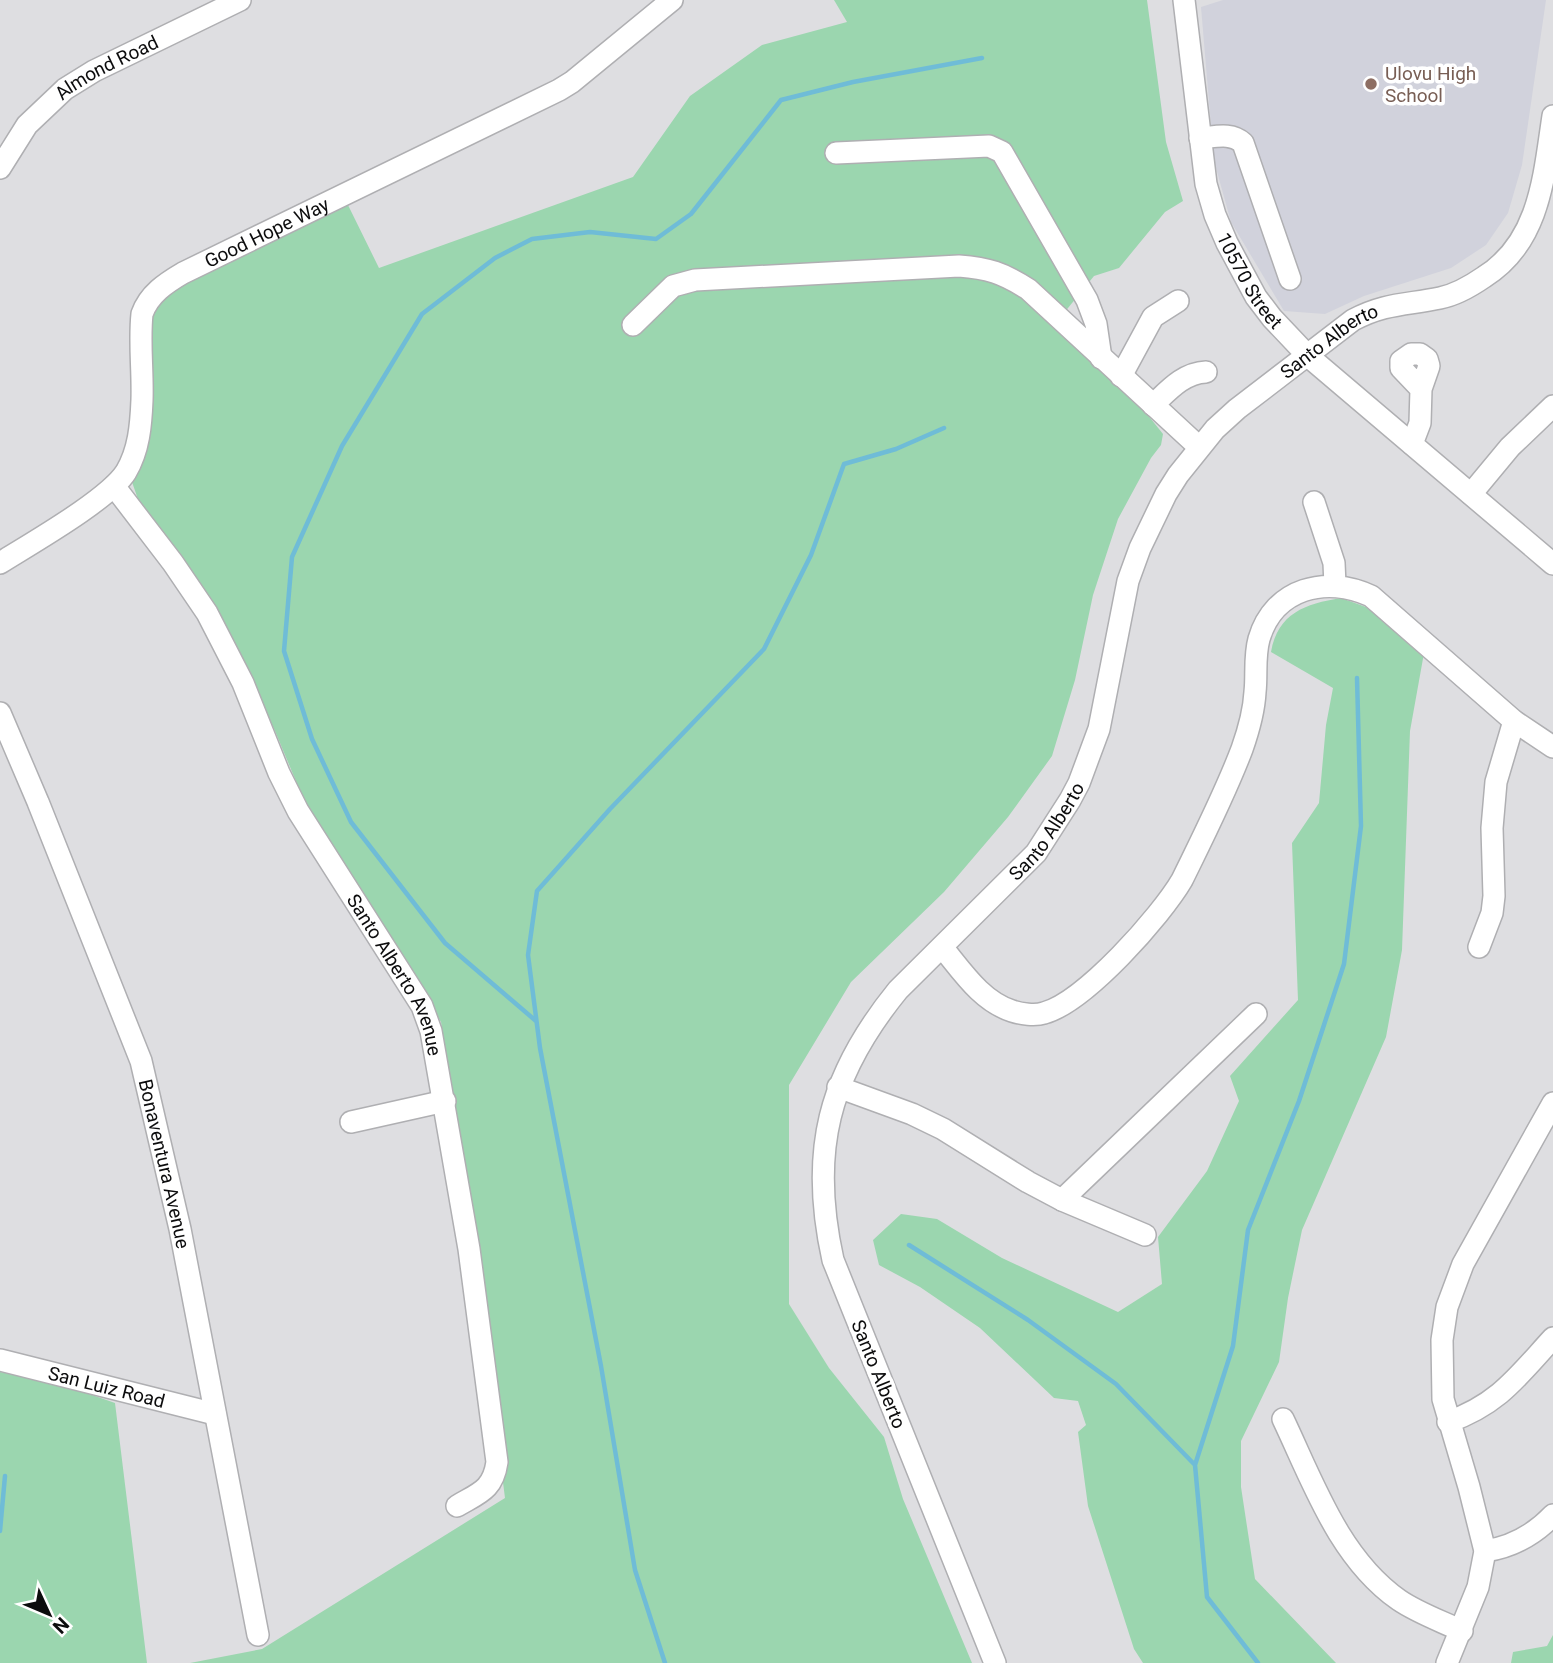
<svg xmlns="http://www.w3.org/2000/svg" width="1553" height="1663" viewBox="0 0 1553 1663" font-family="Roboto,sans-serif">
  <rect width="100%" height="100%" fill="#dedee1"/>
  <path fill="#d1d2dc" d="M1223,0H1546L1522,165L1508,213L1486,245L1451,268L1364,296L1325,314L1284,311L1231,222L1214,161L1201,7Z"/>
  <path fill="#9bd6af" d="M834,0H1147L1166,142L1183,201L1165,212L1119,268L1094,276L1055,324L1143,409L1163,434L1161,445L1151,458L1118,519L1093,595L1075,680L1052,756L1008,817L944,892L851,982L789,1085V1304L829,1368L884,1437L903,1499L972,1663H190L262,1649L505,1498L465,1181L441,1022L303,798L275,731L237,653L140,505L132,482L143,448L150,311L177,285L346,201L379,268L633,177L690,96L762,45L847,22Z
    M1341,598L1366,607L1424,653L1410,731L1402,950L1386,1037L1302,1230L1288,1298L1279,1362L1241,1441V1487L1255,1579L1336,1663H1143L1134,1649L1088,1506L1078,1432L1086,1425L1078,1401L1054,1398L980,1328L920,1287L879,1265L873,1240L901,1214L937,1219L1002,1258L1118,1312L1162,1284L1158,1237L1207,1171L1239,1101L1230,1076L1298,1000L1292,843L1319,803L1326,725L1333,688L1271,652C1278,613 1305,604 1341,598Z
    M0,1372L58,1383L115,1403L147,1663H0Z
    M1553,1635V1663H1511L1513,1652L1547,1646Z"/>
  <g fill="none" stroke-linecap="round" stroke-linejoin="round">
    <path stroke="#6fbcd7" stroke-width="4.5" d="M536,1021L445,943L351,822L312,739L284,651L292,557L342,446L422,314L495,258L532,239L590,232L656,239L691,214L781,100L853,82L982,58
      M909,1245L1028,1320L1116,1384L1195,1465
      M0,1531L5,1476
      M665,1663L635,1570L601,1366L540,1048L528,955L537,891L610,809L764,649L811,555L844,464L896,449L944,428
      M1258,1663L1207,1597L1195,1465L1233,1346L1248,1230L1299,1101L1344,964L1361,826L1357,678"/>
    <defs>
      <g id="minor">
        <path id="s1" d="M1184,0L1206,184L1215,215L1227,243L1256,297L1272,318L1308,356L1553,564"/>
        <path d="M1200,138C1215,137 1231,132 1243,143L1290,279"/>
        <path d="M836,153L989,146L1002,152L1087,300L1096,324L1101,358"/>
        <path id="s2" d="M0,168L27,125L65,89L94,71L240,0"/>
        <path d="M633,325L673,286L695,280L959,266C988,268 1003,273 1028,289L1199,447"/>
        <path d="M1121,376L1153,317L1178,301"/>
        <path d="M1153,405C1168,391 1183,373 1206,372"/>
        <path d="M1412,444L1420,423L1421,389L1429,366L1427,359L1420,354H1411L1401,361V368L1421,389"/>
        <path id="s3" d="M114,486L173,563L207,613L243,683L279,773L298,811L422,1006L431,1031L469,1249L497,1462C493,1490 479,1493 457,1506"/>
        <path d="M1471,494L1510,447L1553,406"/>
        <path d="M1314,502L1334,563L1335,585"/>
        <path id="s4" d="M0,563C30,544 108,500 126,472C139,450 141,425 142,400C143,371 139,342 142,314C149,294 166,283 183,273L559,90L572,82L672,0"/>
        <path id="s5" d="M0,713L38,802L141,1061L180,1229L258,1635"/>
        <path d="M942,947C962,971 981,1001 1012,1011C1021,1014 1035,1016 1044,1013C1085,1002 1161,916 1182,880C1203,837 1225,794 1242,749C1248,732 1254,711 1255,692C1257,675 1254,657 1259,639C1274,588 1326,575 1371,596L1514,721L1553,747"/>
        <path d="M1479,947L1492,913L1494,896L1492,828L1496,782L1514,721"/>
        <path d="M838,1087L912,1114L943,1129L1028,1182L1062,1200L1145,1235"/>
        <path d="M351,1122L445,1101"/>
        <path d="M1062,1200L1256,1014"/>
        <path id="s6" d="M0,1360L215,1414"/>
        <path d="M1283,1419C1313,1482 1339,1558 1399,1600C1418,1613 1441,1621 1462,1631"/>
        <path d="M1448,1422C1499,1404 1518,1376 1553,1338"/>
        <path d="M1485,1551C1512,1547 1534,1535 1553,1515"/>
        <path id="s7" d="M995,1663L833,1260C809,1152 828,1076 898,990L1036,853L1070,800L1079,783L1099,729L1128,581L1140,548L1166,494L1178,475L1215,429L1237,409L1353,320C1385,303 1406,305 1440,298C1455,295 1471,286 1484,277C1540,242 1544,176 1553,116"/>
        <path d="M1447,1663L1478,1587L1485,1551L1469,1487L1443,1399L1442,1340L1447,1307L1463,1264L1553,1103"/>
      </g>
    </defs>
    <use href="#minor" stroke="#afafb2" stroke-width="24"/>
    <use href="#minor" stroke="#fff" stroke-width="21"/>
  </g>
  <circle fill="#8d6e63" stroke="#fff" stroke-width="2.5" cx="1371" cy="84" r="7"/>
  <g text-anchor="middle" stroke-width="7" stroke-linejoin="round" paint-order="stroke">
    <g font-size="19" fill="#0c0c0d" stroke="#fff">
      <text dy="7" stroke="none"><textPath href="#s2" startOffset="150">Almond Road</textPath></text>
      <text dy="7" stroke="none"><textPath href="#s4" startOffset="469">Good Hope Way</textPath></text>
      <text dy="7" stroke="none"><textPath href="#s1" startOffset="292">10570 Street</textPath></text>
      <text dy="7" stroke="none"><textPath href="#s7" startOffset="1530">Santo Alberto</textPath></text>
      <text dy="7" stroke="none"><textPath href="#s7" startOffset="942">Santo Alberto</textPath></text>
      <text dy="7" stroke="none"><textPath href="#s3" startOffset="567">Santo Alberto Avenue</textPath></text>
      <text dy="7" stroke="none"><textPath href="#s5" startOffset="481">Bonaventura Avenue</textPath></text>
      <text transform="translate(879 1374) rotate(68)" y="7">Santo Alberto</text>
      <text dy="7" stroke="none"><textPath href="#s6" startOffset="110">San Luiz Road</textPath></text>
    </g>
    <g font-size="19" fill="#785e54" stroke="#fff" text-anchor="start">
      <text x="1385" y="80">Ulovu High<tspan x="1385" dy="22">School</tspan></text>
    </g>
  </g>
  <g transform="translate(49 1614) rotate(134)" stroke="#ffffff" stroke-width="5" paint-order="stroke">
  <path d="M0-5L12 26L0 18L-12 26Z" fill="#0c0c0d"/>
  <text y="-10" font-size="19" font-weight="bold" text-anchor="middle" fill="#0c0c0d">N</text>
  </g>
</svg>
